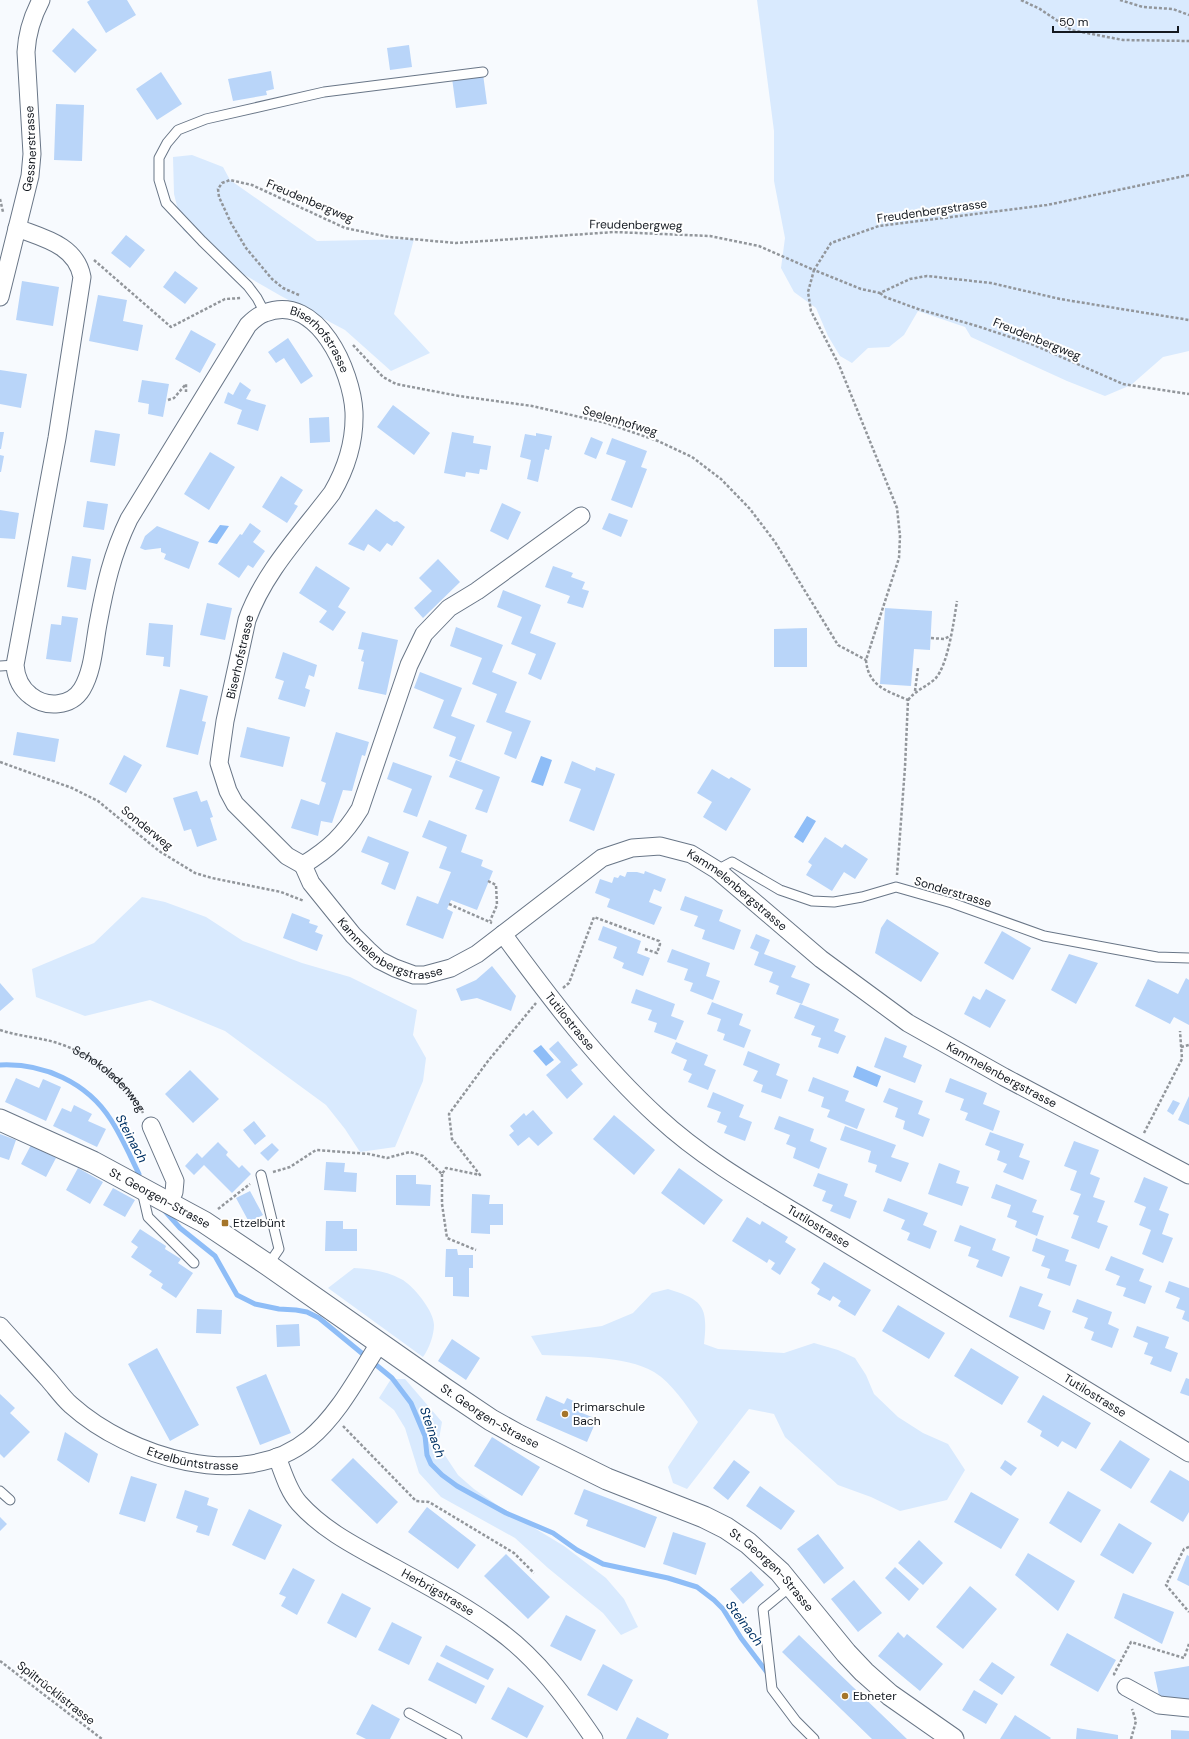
<svg xmlns="http://www.w3.org/2000/svg" width="1189" height="1739" viewBox="0 0 1189 1739" font-family="'DM Sans',sans-serif">
  <rect width="100%" height="100%" fill="#f7fafe"/>
  <path fill="#d9eafe" d="M757,0H1189V351L1163,357L1131,385L1105,396L1067,381L971,337L965,327L918,311L904,335L889,347L868,348L852,363L840,356L828,336L816,308L794,292L781,268L785,238L774,181V131Z
    M192,155L223,167L230,180L317,241L414,239L394,314L430,353L391,371L345,330L281,296L236,270L183,230L174,194L173,157Z
    M142,897L165,902L206,917L243,941L302,963L350,977L417,1010L413,1035L426,1058L423,1081L395,1147L360,1152L345,1129L326,1105L225,1031L150,1000L85,1016L36,997L32,969L94,943Z
    M354,1268C371,1269 386,1271 401,1279C413,1285 434,1311 434,1325C434,1335 429,1349 423,1357L328,1288Z
    M668,1289C704,1300 708,1307 704,1344L718,1349L784,1353L814,1343L838,1350L855,1358L866,1375L874,1394L898,1417L923,1433L948,1444L965,1470L947,1500L900,1511L871,1497L838,1485L785,1437L774,1414L749,1409L687,1489L673,1483L668,1467L698,1422C686,1405 672,1383 654,1372C625,1355 575,1357 542,1355L531,1336L602,1326L633,1313L652,1293Z
    M391,1379H405L442,1422L438,1445L458,1475L474,1489L503,1509L564,1546L606,1578L624,1599L638,1627L621,1635L603,1613L548,1568L515,1538L441,1497L419,1473L405,1428L394,1410L379,1398Z"/>
  <path fill="#8ebdf7" d="M220,525L229,526L217,544L208,542Z
    M541,756L552,760L543,786L531,782Z
    M807,816L816,821L803,843L794,837Z
    M541,1045L554,1060L546,1066L533,1051Z
    M857,1066L881,1076L877,1087L853,1077Z"/>
  <g fill="none" stroke-linecap="round" stroke-linejoin="round">
    <path stroke="#8ebdf7" stroke-width="5" d="M0,1065C43,1063 87,1082 111,1120C122,1137 130,1156 139,1174
      M164,1210L180,1228L215,1256L237,1295L255,1304L279,1309L296,1310L307,1312L319,1318L392,1378L411,1403L425,1436L427,1455L431,1464L442,1475L457,1486L506,1513L553,1533L577,1550L603,1564L668,1578L697,1587L714,1600L723,1609L741,1638L769,1675"/>
  </g>
  <path fill="#b9d5f9" d="M90,0H127L136,15L106,33L87,2Z
    M73,28L97,50L75,73L52,51Z
    M409,45L412,67L390,70L387,48Z
    M271,71L274,89L266,91L267,95L233,101L228,79Z
    M161,72L182,104L157,120L136,89Z
    M483,74L487,104L456,108L452,78Z
    M56,104L84,105L82,161L54,160Z
    M126,235L145,250L130,268L111,253Z
    M175,271L198,288L185,304L163,287Z
    M22,281L59,287L53,326L16,320Z
    M98,295L127,300L123,321L143,325L138,351L89,341Z
    M191,330L216,344L200,373L175,359Z
    M288,338L313,376L301,384L284,358L276,363L268,352Z
    M0,370L27,374L21,408L0,404Z
    M142,380L169,384L163,417L148,414L149,404L138,402Z
    M240,382L251,390L246,399L266,405L258,431L237,424L242,410L224,403L228,392L233,395Z
    M393,405L430,433L414,455L377,427Z
    M329,417L330,442L310,443L309,418Z
    M95,430L120,434L115,466L90,462Z
    M0,432H4L1,449H0Z
    M452,432L474,436L473,443L491,446L487,470L480,469L479,474L466,472L465,477L444,473Z
    M536,433L552,436L549,450L545,449L538,482L527,479L531,460L520,457L525,434L536,436Z
    M591,437L603,442L596,459L584,454Z
    M612,438L647,451L641,467L647,469L632,508L611,500L626,461L606,454Z
    M210,452L235,467L209,510L184,494Z
    M0,455L4,456L1,472H0Z
    M281,476L303,490L294,504L298,506L287,523L262,507Z
    M87,501L108,504L104,530L83,527Z
    M502,503L521,512L508,540L490,531Z
    M376,509L394,522L397,521L405,527L392,546L387,543L380,552L368,544L364,551L348,544Z
    M0,510L19,513L15,539L0,538Z
    M609,513L628,520L621,537L602,529Z
    M250,523L261,531L253,542L265,551L253,568L248,565L239,578L218,564L240,534L242,535Z
    M157,526L199,542L189,569L164,559L166,554L161,552V548L145,550L140,548L145,536Z
    M72,556L91,559L86,590L67,587Z
    M438,559L460,582L423,618L414,608L432,591L419,578Z
    M316,566L350,588L338,607L346,612L333,631L319,622L327,611L299,593Z
    M553,566L573,573L571,577L585,582L582,589L589,591L583,608L567,603L570,596L545,587Z
    M503,590L541,605L530,633L556,643L541,680L528,674L536,654L511,644L522,617L497,607Z
    M207,603L232,608L225,640L200,635Z
    M885,608L932,611L930,650L914,649L911,686L880,684Z
    M62,616L78,618L71,662L46,659L51,624L61,625Z
    M149,623L173,625L170,667L163,666L164,657L146,655Z
    M456,627L503,645L492,672L517,682L505,712L531,721L516,759L504,754L512,732L486,722L497,694L472,684L482,658L450,646Z
    M807,628V667H774V629Z
    M362,632L398,640L386,695L358,689L364,662L361,661L364,650L358,649Z
    M283,652L317,665L314,677L309,675L305,688L310,690L305,707L278,699L284,681L275,678Z
    M420,672L462,688L451,716L475,725L461,761L449,756L456,737L433,728L444,700L414,688Z
    M180,689L208,696L202,721L206,722L198,755L166,747Z
    M247,727L290,737L283,767L240,757Z
    M17,732L59,739L55,762L13,755Z
    M336,732L369,742L365,756L362,755L352,791L343,790L332,823L321,821L318,836L291,828L301,799L319,805L326,783L321,781Z
    M124,755L142,765L126,793L109,784Z
    M456,760L500,777L487,813L475,809L483,790L449,777Z
    M572,761L595,771L596,767L615,774L594,831L569,821L581,789L564,783Z
    M393,762L432,776L417,817L403,812L412,789L387,779Z
    M712,769L729,779L731,777L751,789L726,831L703,817L712,802L697,793Z
    M197,791L201,802L207,800L213,817L210,818L217,840L197,847L191,829L184,831L173,798Z
    M429,820L467,835L461,852L483,860L481,866L493,871L477,910L451,900L447,909L453,912L443,939L406,925L417,896L438,904L451,872L439,868L447,847L422,837Z
    M368,836L409,852L395,890L381,884L389,863L361,852Z
    M825,837L842,848L845,844L868,859L855,879L844,872L832,891L806,875L812,865L808,862Z
    M645,871L666,879L661,892L654,889L649,902L662,907L654,925L607,907L610,899L595,893L600,879L612,883L614,877L618,878L620,875L625,877L627,872H637L644,874Z
    M685,896L723,910L719,921L741,930L734,950L702,939L705,930L694,926L698,916L680,910Z
    M292,913L310,920L309,923L318,926L315,932L323,935L317,951L283,938Z
    M887,919L939,953L921,982L875,953L881,928Z
    M603,926L641,941L637,953L650,958L643,976L622,968L624,963L613,958L617,947L598,940Z
    M1002,931L1031,948L1013,980L984,963Z
    M756,934L770,940L764,954L796,966L791,977L810,984L802,1004L776,994L779,986L769,982L773,972L754,965L759,952L750,948Z
    M672,949L710,963L706,976L720,981L713,1000L690,991L693,983L684,980L688,969L667,962Z
    M1069,954L1098,963L1076,1004L1051,990Z
    M492,966L516,996L511,1011L477,998L461,1001L456,989L476,980Z
    M1186,978L1189,980V1025L1174,1017L1170,1024L1135,1006L1148,979L1178,994Z
    M0,983L14,999L0,1011Z
    M636,989L675,1004L671,1016L684,1021L676,1040L654,1032L657,1023L648,1020L652,1010L631,1003Z
    M986,989L1006,1000L990,1028L964,1014L973,996L980,1000Z
    M712,1002L743,1014L739,1025L751,1030L744,1048L723,1040L725,1034L717,1031L721,1019L707,1014Z
    M800,1004L839,1019L834,1031L846,1036L838,1054L818,1047L821,1038L811,1035L815,1026L794,1018Z
    M885,1037L907,1046L903,1057L922,1065L915,1083L874,1067Z
    M558,1041L578,1065L571,1070L583,1084L567,1099L546,1075L561,1062L549,1049Z
    M676,1042L708,1055L704,1065L716,1070L708,1090L688,1082L692,1074L683,1070L687,1060L671,1053Z
    M748,1051L780,1064L776,1075L788,1080L781,1099L761,1092L763,1085L753,1081L758,1071L743,1065Z
    M190,1070L219,1099L193,1123L165,1094Z
    M813,1077L849,1091L845,1101L865,1109L857,1129L827,1117L830,1110L821,1107L824,1097L808,1091Z
    M16,1078L39,1088L43,1079L61,1087L46,1121L5,1102Z
    M950,1078L987,1093L983,1104L1000,1111L993,1131L965,1120L968,1113L960,1110L964,1099L945,1092Z
    M889,1088L923,1101L918,1114L930,1119L923,1137L903,1129L905,1121L895,1117L898,1108L883,1102Z
    M713,1092L744,1105L739,1117L752,1122L745,1141L724,1133L727,1126L717,1122L721,1112L707,1107Z
    M1189,1096V1125L1178,1120Z
    M1173,1100L1180,1103L1173,1115L1167,1111Z
    M74,1105L92,1114L88,1121L106,1129L97,1147L53,1126L62,1108L71,1112Z
    M533,1110L553,1133L538,1146L529,1137L518,1146L509,1135L514,1131L510,1126L524,1113L526,1116Z
    M614,1115L655,1150L634,1175L593,1139Z
    M779,1116L814,1129L810,1141L827,1148L819,1169L793,1158L796,1148L786,1144L790,1135L774,1129Z
    M254,1121L266,1136L255,1145L243,1130Z
    M845,1126L896,1145L891,1157L909,1163L901,1182L875,1172L877,1165L868,1162L871,1151L840,1140Z
    M990,1132L1024,1144L1019,1157L1030,1161L1023,1180L1003,1172L1007,1164L997,1160L1000,1151L985,1145Z
    M0,1134L16,1140L9,1160L0,1157Z
    M1074,1141L1099,1150L1090,1174L1100,1178L1093,1197L1105,1201L1097,1222L1108,1226L1099,1249L1071,1238L1079,1216L1073,1214L1081,1194L1070,1190L1077,1171L1064,1166Z
    M218,1142L228,1152L226,1155L239,1168L242,1165L251,1174L232,1193L204,1165L194,1175L185,1166L197,1153L202,1158Z
    M272,1143L279,1150L268,1161L260,1153Z
    M31,1145L56,1158L46,1177L21,1164Z
    M326,1162L345,1163L344,1172L357,1173L356,1192L324,1190Z
    M939,1163L960,1171L956,1183L969,1187L962,1206L928,1194Z
    M78,1168L103,1182L90,1204L66,1190Z
    M679,1168L723,1200L704,1225L661,1193Z
    M818,1173L848,1184L844,1196L857,1201L850,1219L830,1211L833,1205L822,1201L826,1191L813,1186Z
    M396,1175H416V1184L431,1185L430,1206L396,1205Z
    M1144,1177L1168,1187L1159,1210L1169,1214L1162,1234L1173,1238L1163,1263L1142,1254L1151,1230L1139,1225L1146,1207L1134,1202Z
    M996,1184L1037,1200L1032,1212L1044,1216L1037,1236L1015,1227L1017,1221L1007,1217L1011,1205L991,1198Z
    M113,1188L135,1200L125,1217L103,1205Z
    M250,1191L263,1215L249,1222L236,1198Z
    M472,1194L490,1195L489,1204H503V1225H490V1234L471,1233Z
    M888,1198L928,1213L923,1225L937,1231L930,1249L907,1240L910,1233L901,1229L905,1220L883,1211Z
    M747,1217L760,1225L762,1221L788,1237L785,1242L796,1249L780,1275L771,1269L775,1263L769,1259L767,1263L732,1241Z
    M326,1221H343V1229H357V1251H325Z
    M960,1225L996,1239L992,1250L1010,1257L1002,1277L976,1267L979,1260L968,1256L971,1247L954,1241Z
    M140,1229L166,1246L165,1249L181,1259L178,1263L193,1273L176,1298L161,1288L163,1284L149,1275L152,1271L131,1257L138,1247L131,1242Z
    M1036,1238L1069,1250L1065,1261L1077,1265L1070,1286L1047,1278L1050,1269L1041,1266L1045,1256L1032,1251Z
    M446,1249H457L458,1255H473V1268H469V1297L453,1296V1277H445Z
    M1111,1256L1144,1269L1139,1281L1152,1286L1145,1304L1123,1296L1126,1288L1116,1285L1120,1276L1105,1270Z
    M824,1262L871,1290L855,1316L838,1306L841,1301L833,1296L830,1301L817,1294L820,1289L811,1283Z
    M1169,1281L1189,1288V1322L1182,1319L1185,1311L1176,1308L1180,1298L1165,1292Z
    M1020,1286L1043,1294L1038,1306L1051,1311L1044,1330L1009,1317Z
    M1077,1299L1112,1312L1108,1324L1119,1329L1112,1348L1091,1340L1094,1332L1084,1328L1088,1318L1072,1312Z
    M898,1305L945,1333L929,1359L882,1331Z
    M197,1309L222,1310L221,1334L196,1333Z
    M299,1324L300,1346L277,1347L276,1325Z
    M1137,1326L1169,1337L1165,1348L1178,1353L1171,1372L1150,1364L1153,1357L1144,1354L1148,1343L1133,1337Z
    M452,1339L480,1358L466,1380L438,1361Z
    M157,1348L199,1425L170,1441L128,1364Z
    M971,1348L1019,1377L1002,1405L954,1376Z
    M266,1374L291,1433L260,1445L236,1387Z
    M1186,1378L1189,1379V1396L1180,1393Z
    M0,1394L15,1408L10,1413L30,1432L4,1458L0,1454Z
    M1043,1395L1091,1423L1076,1449L1062,1441L1058,1447L1040,1436L1042,1431L1027,1422Z
    M546,1396L564,1404L567,1398L580,1404L577,1411L597,1419L587,1442L536,1420Z
    M65,1432L98,1454L89,1483L57,1460Z
    M492,1437L540,1467L522,1496L474,1466Z
    M1120,1440L1150,1459L1131,1489L1100,1470Z
    M353,1458L398,1502L377,1524L331,1480Z
    M734,1460L750,1472L728,1500L713,1488Z
    M1005,1460L1017,1468L1011,1476L1000,1468Z
    M1170,1470L1189,1481V1512L1183,1522L1150,1502Z
    M131,1476L157,1484L145,1522L119,1514Z
    M760,1486L795,1511L781,1530L746,1506Z
    M584,1489L657,1517L645,1548L586,1526L588,1520L574,1514Z
    M185,1490L209,1498L207,1505L218,1509L209,1536L196,1532L198,1526L176,1518Z
    M1068,1491L1101,1510L1081,1543L1049,1523Z
    M971,1492L1019,1519L1001,1549L954,1522Z
    M427,1507L476,1545L458,1569L408,1532Z
    M249,1509L282,1525L265,1560L232,1545Z
    M0,1517L7,1524L0,1531Z
    M1119,1523L1152,1543L1133,1574L1100,1555Z
    M673,1532L706,1543L696,1575L663,1564Z
    M818,1534L844,1568L824,1584L797,1549Z
    M919,1540L943,1563L923,1585L898,1563Z
    M1028,1553L1075,1581L1058,1611L1015,1575Z
    M506,1554L550,1597L528,1619L484,1576Z
    M1187,1555L1189,1556V1586L1177,1580Z
    M895,1567L919,1589L909,1601L885,1578Z
    M293,1568L315,1580L297,1615L281,1606L286,1597L279,1594Z
    M751,1571L764,1585L743,1604L730,1589Z
    M854,1580L882,1613L858,1632L831,1599Z
    M970,1586L997,1609L963,1649L936,1627Z
    M342,1593L371,1608L356,1638L327,1623Z
    M1123,1593L1174,1612L1162,1644L1114,1618Z
    M566,1615L596,1630L581,1661L550,1646Z
    M392,1622L422,1637L409,1665L378,1650Z
    M898,1632L904,1638L907,1634L943,1664L920,1691L878,1656Z
    M1067,1633L1116,1660L1098,1692L1050,1665Z
    M799,1635L907,1739H872L782,1652Z
    M446,1645L494,1669L488,1680L440,1656Z
    M437,1662L485,1686L476,1704L428,1680Z
    M992,1662L1015,1677L1002,1695L979,1680Z
    M603,1664L633,1680L617,1711L587,1695Z
    M1189,1666V1699L1160,1700L1154,1672Z
    M508,1687L544,1706L527,1738L491,1719Z
    M974,1690L998,1704L986,1724L962,1710Z
    M372,1704L400,1719L390,1739H366L356,1734Z
    M1015,1715L1051,1738L1050,1739H1000Z
    M637,1717L669,1734L667,1739H626Z
    M1077,1728L1118,1735V1739H1076Z
    M1171,1730L1189,1731V1739H1171Z"/>
  <g fill="none" stroke-linecap="round" stroke-linejoin="round">
    <defs>
      <path id="service" d="M265,313L257,298L248,286L202,241L166,203L159,180V158L167,143L178,130L206,119L324,92L483,72
        M0,666L15,665
        M717,870L732,862L780,890L812,901L834,902L862,897L896,887L952,903L1044,936L1157,957L1189,958
        M261,1175L279,1249L268,1265
        M142,1191L148,1217L194,1263
        M0,1491L10,1500
        M791,1586L763,1609L772,1689L796,1721L814,1739
        M409,1713L457,1739"/>
      <g id="minor">
        <path id="s2" d="M17,228C43,238 76,245 82,277L57,438L15,665C16,678 20,688 31,696C46,708 71,707 82,689C93,671 94,645 98,624C105,586 112,554 129,519L248,325C253,320 259,315 265,313C318,292 352,372 354,412C355,441 346,469 332,493C301,534 264,572 247,620L225,721L219,763L228,791L235,804L287,856L303,865C329,849 344,835 360,809L409,665L424,634L449,608L477,591L581,516"/>
        <path id="s3" d="M0,297L30,176L32,154L26,52C27,33 32,17 41,0"/>
        <path id="s4" d="M303,865L311,883L353,935L368,950L379,960L395,968L414,975H425L451,968L477,954L602,858L632,848L660,846L691,854L717,870L821,959L908,1023L1004,1077L1189,1175"/>
        <path id="s5" d="M503,934C550,998 599,1063 658,1117C701,1157 753,1187 803,1217L1189,1453"/>
        <path d="M151,1126L175,1181L174,1192L169,1203"/>
        <path id="s6" d="M0,1326C16,1344 33,1362 49,1380C56,1388 63,1398 71,1405C129,1457 243,1493 309,1439C339,1414 358,1376 379,1344"/>
        <path id="s7" d="M277,1457C283,1472 288,1491 299,1503C323,1530 355,1546 386,1563C424,1584 463,1604 498,1630C538,1659 566,1698 594,1739"/>
        <path d="M1126,1687L1159,1705L1189,1708"/>
      </g>
      <g id="tertiary">
        <path id="s8" d="M0,1120L93,1162L204,1222L268,1265L445,1389L491,1420L518,1435L607,1479L704,1517L726,1528L748,1543L780,1572L846,1653L864,1672L890,1695L953,1739"/>
      </g>
    </defs>
    <use href="#service" stroke="#697687" stroke-width="11"/>
    <use href="#minor" stroke="#697687" stroke-width="19"/>
    <use href="#tertiary" stroke="#697687" stroke-width="23"/>
    <g stroke="#92969b" stroke-width="2.5" stroke-dasharray="3 2" stroke-linecap="butt">
      <path d="M1021,0L1040,9L1071,30L1123,40L1189,41"/>
      <path d="M1120,0L1143,7L1173,9L1189,15"/>
      <path d="M1189,175L1047,205L879,226L831,243L814,270L861,289L880,293L910,279L927,276L991,283L1060,299L1189,320"/>
      <path d="M0,199L3,212"/>
      <path d="M94,260L171,327L225,299L242,298"/>
      <path d="M880,293L885,297L918,309L977,326L1034,345L1123,384L1189,394"/>
      <path d="M299,295L283,288L272,279L246,248L231,223L219,197L218,189L222,183L230,180L252,185L345,228L389,237L456,243L614,232L710,236L759,246L814,270L808,292L811,311L839,365L897,508L900,536L899,558L866,660C868,686 887,691 908,700L905,767L897,875"/>
      <path d="M353,345L383,377L396,384L459,396L532,406L606,423L658,441L692,457L721,479L750,509L775,542L838,645L866,660"/>
      <path d="M168,400L174,398L186,384V392"/>
      <path d="M931,638L944,639L950,636"/>
      <path d="M915,691L918,668"/>
      <path d="M908,700C916,690 926,687 935,679C948,666 954,620 957,601"/>
      <path d="M0,762L72,788L98,801L159,851L195,873L212,878L281,892L304,901"/>
      <path d="M488,881L496,885L497,905L490,921"/>
      <path d="M449,904L492,923"/>
      <path d="M563,988L569,983L594,917L659,941L660,944L657,953L645,949"/>
      <path id="s1" d="M0,1030C18,1036 36,1037 54,1042C89,1052 126,1080 143,1113"/>
      <path d="M1181,1047L1189,1045"/>
      <path d="M1144,1133L1182,1059L1180,1031"/>
      <path d="M273,1172L290,1167L316,1150L369,1154L387,1158L410,1152L423,1156L442,1174L446,1168L480,1175L452,1139L449,1114L488,1061L536,1003"/>
      <path d="M442,1174V1204L447,1238L476,1250"/>
      <path d="M218,1209L250,1184"/>
      <path d="M343,1426L416,1501L429,1502L514,1553L534,1573"/>
      <path d="M1189,1547L1184,1549L1166,1585L1189,1612"/>
      <path d="M0,1661L102,1739"/>
      <path d="M1115,1675L1114,1674L1131,1642L1184,1658L1189,1644"/>
      <path d="M1131,1739L1136,1721L1132,1709"/>
    </g>
    <use href="#service" stroke="#fff" stroke-width="9"/>
    <use href="#minor" stroke="#fff" stroke-width="17"/>
    <use href="#tertiary" stroke="#fff" stroke-width="21"/>
  </g>
  <g fill="#a5752a" stroke="#fff" stroke-width="1.5">
    <rect x="221" y="1219" width="8" height="8" rx="2"/>
    <circle cx="565" cy="1414" r="4"/>
    <circle cx="845" cy="1696" r="4"/>
  </g>
  <g text-anchor="middle" stroke-width="4" stroke-linejoin="round" paint-order="stroke">
    <g font-size="12" fill="#141920" stroke="#fff">
      <text dy="4" stroke="none"><textPath href="#s3" startOffset="152">Gessnerstrasse</textPath></text>
      <text transform="translate(310 201) rotate(23)" y="4">Freudenbergweg</text>
      <text transform="translate(932 211) rotate(-8)" y="4">Freudenbergstrasse</text>
      <text transform="translate(636 225) rotate(1)" y="4">Freudenbergweg</text>
      <text transform="translate(1037 339) rotate(22)" y="4">Freudenbergweg</text>
      <text dy="4" stroke="none"><textPath href="#s2" startOffset="1068">Biserhofstrasse</textPath></text>
      <text transform="translate(620 421) rotate(17)" y="4">Seelenhofweg</text>
      <text transform="translate(240 657) rotate(-77)" y="4">Biserhofstrasse</text>
      <text transform="translate(147 828) rotate(39)" y="4">Sonderweg</text>
      <text dy="4" stroke="none"><textPath href="#s4" startOffset="536">Kammelenbergstrasse</textPath></text>
      <text transform="translate(953 892) rotate(17)" y="4">Sonderstrasse</text>
      <text dy="4" stroke="none"><textPath href="#s4" startOffset="128">Kammelenbergstrasse</textPath></text>
      <text dy="4" stroke="none"><textPath href="#s5" startOffset="110">Tutilostrasse</textPath></text>
      <text dy="4" stroke="none"><textPath href="#s4" startOffset="860">Kammelenbergstrasse</textPath></text>
      <text dy="4" stroke="none"><textPath href="#s1" startOffset="123">Schokoladenweg</textPath></text>
      <text dy="4" stroke="none"><textPath href="#s8" startOffset="178">St. Georgen-Strasse</textPath></text>
      <text dy="4" stroke="none"><textPath href="#s5" startOffset="435">Tutilostrasse</textPath></text>
      <text dy="4" stroke="none"><textPath href="#s5" startOffset="759">Tutilostrasse</textPath></text>
      <text dy="4" stroke="none"><textPath href="#s8" startOffset="574">St. Georgen-Strasse</textPath></text>
      <text dy="4" stroke="none"><textPath href="#s6" startOffset="242">Etzelbüntstrasse</textPath></text>
      <text dy="4" stroke="none"><textPath href="#s8" startOffset="898">St. Georgen-Strasse</textPath></text>
      <text dy="4" stroke="none"><textPath href="#s7" startOffset="217">Herbrigstrasse</textPath></text>
      <text transform="translate(56 1693) rotate(38)" y="4">Spiltrücklistrasse</text>
    </g>
    <g font-size="12" fill="#141920" stroke="#fff" text-anchor="start">
      <text x="233" y="1227">Etzelbünt</text>
      <text x="573" y="1411">Primarschule<tspan x="573" dy="14">Bach</tspan></text>
      <text x="853" y="1700">Ebneter</text>
    </g>
    <g font-size="13" font-style="italic" fill="#013265" stroke="#fff">
      <text transform="translate(132 1138) rotate(62)" y="5">Steinach</text>
      <text transform="translate(433 1432) rotate(71)" y="5">Steinach</text>
      <text transform="translate(745 1623) rotate(53)" y="5">Steinach</text>
    </g>
  </g>
  <path d="M1053 26v6h125v-6" fill="none" stroke="#141920" stroke-width="2"/>
  <text x="1059" y="26" font-size="12" fill="#141920" stroke="#ffffff" stroke-width="3" paint-order="stroke">50 m</text>
</svg>
